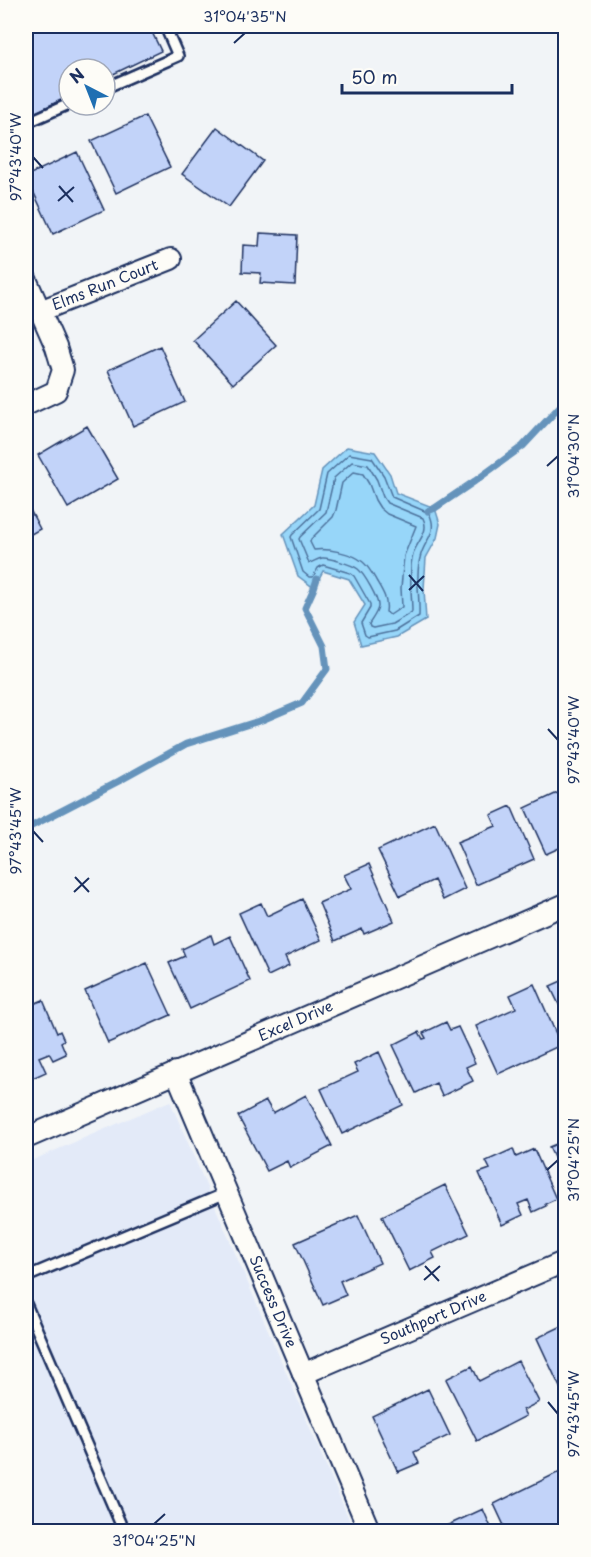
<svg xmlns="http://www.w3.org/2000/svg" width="591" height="1557" viewBox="0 0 591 1557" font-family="'Playpen Sans',sans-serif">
  <rect width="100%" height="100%" fill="#f1f4f7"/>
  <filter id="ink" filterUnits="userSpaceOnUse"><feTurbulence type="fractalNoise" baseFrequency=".0167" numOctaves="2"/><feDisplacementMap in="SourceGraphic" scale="12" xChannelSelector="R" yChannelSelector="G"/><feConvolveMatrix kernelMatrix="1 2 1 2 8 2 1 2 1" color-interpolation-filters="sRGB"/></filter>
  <g filter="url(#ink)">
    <path fill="#e3eaf8" d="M170,1101L354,1531H26V1163Z"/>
    <path fill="#97d6f9" stroke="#6593bb" stroke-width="1.5" d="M347,447L375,452L390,474L396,493L435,508L440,524L437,538L426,558L424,589L426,620L397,637L361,645L354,622L365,605L349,579L323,571L314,588L298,576L283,534L314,505L322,470Z"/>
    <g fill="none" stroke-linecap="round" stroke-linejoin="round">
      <path stroke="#4d729c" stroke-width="1.5" d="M349,454L372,458L384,476L392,497L429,513C439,534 424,539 420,558C415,577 420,597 419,616L395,631L368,637L365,635L361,623L370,608V604L354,576L350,573L323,565L318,568L313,577H309L303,572L291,537L292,535L319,509L327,474Z
        M352,462L368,465L377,480L383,497L387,503L423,518C430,532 417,541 413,554C408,570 412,595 412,612L392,624L373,628L370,627L369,624C372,619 377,613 378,607C379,599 364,574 358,569C353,565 328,557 322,558C317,559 313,562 309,563L299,539L300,537L326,512L334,478Z
        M354,472L363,474L369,484L375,500L380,508L387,514L416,526L404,556L401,588L402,607L390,615L386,612C388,600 383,592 377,582C373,575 369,567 363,562C353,553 327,548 314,550L310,542L311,539L333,517L336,510L342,483Z"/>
      <path stroke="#6593bb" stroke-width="7" d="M428,511L435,508L475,481L523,446L566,400
        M26,829L119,781L186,744L262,720L302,703L327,669L324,646L305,608L314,588L317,579"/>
    </g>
    <path fill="#c2d3f9" stroke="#1b2f5e" stroke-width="1.5" d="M26,26H149L161,51L105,78V69H69V96L26,117Z
      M145,116L170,167L116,193L91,141Z
      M217,127L263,161L229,207L182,174Z
      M77,152L104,210L53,234L26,176Z
      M260,233L297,235L295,285L260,283L261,273L242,272L243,245L259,246Z
      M236,301L276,345L233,384L193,340Z
      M160,346L185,402L133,426L108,370Z
      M87,426L118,479L68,508L38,455Z
      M26,502L40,529L26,537Z
      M566,789V845L546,854L525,808Z
      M511,806L534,859L476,885L457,842L496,826L491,815Z
      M435,823L465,889L443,900L434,880L400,896L378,850Z
      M369,864L394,921L364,934L362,929L335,941L319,903L351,889L344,875Z
      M302,899L321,940L285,957L289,966L268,976L239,913L261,903L267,916Z
      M211,935L214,944L230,936L250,981L190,1009L169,963L185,956L182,949Z
      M147,963L171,1015L108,1043L85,991Z
      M566,979V1019L550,986Z
      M534,984L561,1045L498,1074L476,1026L516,1008L510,995Z
      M43,1000L57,1033L60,1031L64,1040L61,1042L66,1054L53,1060L49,1053L39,1057L46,1072L26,1081V1007Z
      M446,1022L450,1030L458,1027L475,1063L466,1067L473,1081L442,1096L436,1083L416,1093L393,1045L419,1032L423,1039L426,1038L423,1033Z
      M379,1052L403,1105L342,1134L321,1089L358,1072L354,1064Z
      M306,1095L332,1146L290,1168L287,1161L267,1171L238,1116L266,1101L273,1113Z
      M566,1140V1183L549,1147Z
      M513,1149L516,1157L534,1149L556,1199L545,1204L546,1206L533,1212L528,1200L518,1204L523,1215L502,1225L479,1173L490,1169L486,1161Z
      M445,1185L469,1234L432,1252L435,1258L409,1271L382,1216Z
      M358,1215L380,1263L340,1281L346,1295L323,1305L295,1243Z
      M564,1325L566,1328V1396H564L537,1338Z
      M518,1361L539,1402L523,1410L526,1416L477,1441L446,1379L472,1366L479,1381Z
      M428,1389L450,1435L414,1452L419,1463L398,1472L372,1416Z
      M559,1472L566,1486V1532H507L494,1504Z
      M483,1509L493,1532H433Z"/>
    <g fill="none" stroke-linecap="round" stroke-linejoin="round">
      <defs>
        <path id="service" d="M105,88L178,56L165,26
          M26,123L69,104
          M26,1277L226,1193
          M26,1304L124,1532"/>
        <g id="minor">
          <path d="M26,279L56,347L63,370L56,391L26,405"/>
          <path id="s1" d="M40,311L171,259"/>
          <path id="s2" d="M176,1072L370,1532"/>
          <path id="s3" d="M26,1138L566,904"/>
          <path id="s4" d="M303,1374L566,1261"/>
        </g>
      </defs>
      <use href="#service" stroke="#1b2f5e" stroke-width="14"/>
      <use href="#minor" stroke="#1b2f5e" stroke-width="24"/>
      <use href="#service" stroke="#fdfcf7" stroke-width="9"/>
      <use href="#minor" stroke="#fdfcf7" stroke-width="20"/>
    </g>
  </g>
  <path fill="none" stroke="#1b2f5e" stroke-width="2" d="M234,43L245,33M33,157L43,168M59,186L73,202M58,201L74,187M547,466L558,456M409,575L423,591M409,590L424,576M548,729L558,740M33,831L43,842M75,877L89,892M74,892L89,878M547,1170L558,1160M425,1266L439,1281M424,1280L440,1266M548,1402L558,1414M154,1524L165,1514"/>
  <g text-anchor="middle" stroke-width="6" stroke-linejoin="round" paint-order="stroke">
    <g font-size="15" fill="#1b2f5e" stroke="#fdfcf7">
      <text dy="5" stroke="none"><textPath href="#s1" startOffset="70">Elms Run Court</textPath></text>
      <text dy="5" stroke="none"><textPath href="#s3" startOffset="294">Excel Drive</textPath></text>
      <text dy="5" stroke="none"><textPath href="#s2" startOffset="249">Success Drive</textPath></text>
      <text dy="5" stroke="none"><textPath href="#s4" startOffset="142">Southport Drive</textPath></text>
    </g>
  </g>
  <rect width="591" height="1557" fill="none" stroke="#fdfcf7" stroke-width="66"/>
  <g transform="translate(87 87) rotate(318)"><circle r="28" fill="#fdfcf7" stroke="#a3aaba" stroke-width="1.5"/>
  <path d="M0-4.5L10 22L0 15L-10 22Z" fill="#1f6fb2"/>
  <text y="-9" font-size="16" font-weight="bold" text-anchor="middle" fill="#1b2f5e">N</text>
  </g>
  <path d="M342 84v9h170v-9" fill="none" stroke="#1b2f5e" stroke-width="3"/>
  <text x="351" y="84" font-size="18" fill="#1b2f5e" stroke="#fdfcf7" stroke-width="4.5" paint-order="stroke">50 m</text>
  <rect x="33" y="33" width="525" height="1491" fill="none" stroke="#1b2f5e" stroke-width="2"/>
  <g font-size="15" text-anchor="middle" fill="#1b2f5e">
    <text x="245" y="22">31°04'35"N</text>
    <text transform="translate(16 157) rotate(-90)" y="5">97°43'40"W</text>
    <text transform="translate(574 456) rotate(-90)" y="5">31°04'30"N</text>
    <text transform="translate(574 740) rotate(-90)" y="5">97°43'40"W</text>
    <text transform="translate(16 831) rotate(-90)" y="5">97°43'45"W</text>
    <text transform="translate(574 1160) rotate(-90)" y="5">31°04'25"N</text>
    <text transform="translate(574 1414) rotate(-90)" y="5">97°43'45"W</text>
    <text x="154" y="1546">31°04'25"N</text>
  </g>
</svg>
